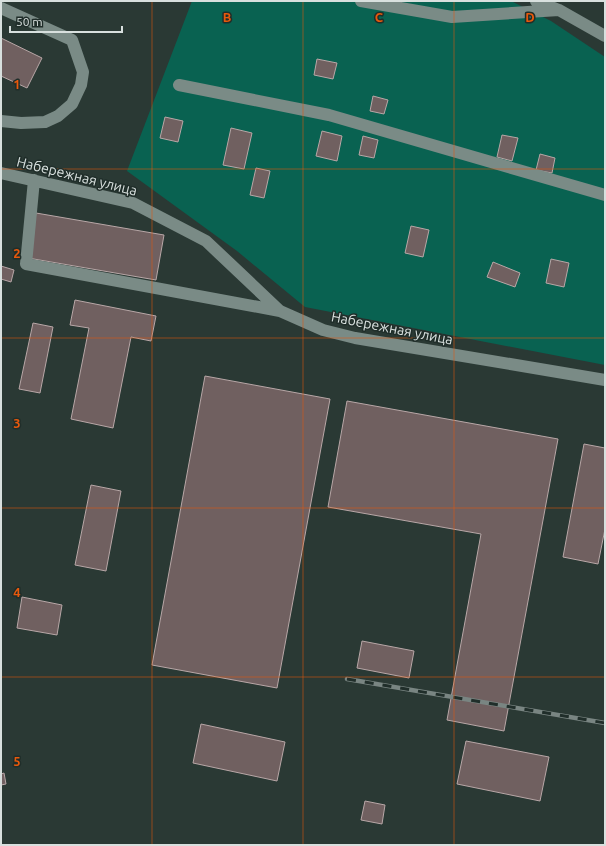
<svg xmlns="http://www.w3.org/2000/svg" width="606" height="846" viewBox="0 0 606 846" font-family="Ubuntu,sans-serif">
  <rect width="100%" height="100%" fill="#2a3934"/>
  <path fill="#096251" d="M192,1H511L551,21L605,57V365L305,307L237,251L127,171Z"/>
  <path fill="#706060" stroke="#b8a7a7" d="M1,38L42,58L27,88L1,76Z
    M317,59L337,63L333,79L314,75Z
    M373,96L388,100L384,114L370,111Z
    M165,117L183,121L178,142L160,138Z
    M231,128L252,133L244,169L223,165Z
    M322,131L342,136L337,161L316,156Z
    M502,135L518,138L512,161L497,157Z
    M363,136L378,140L374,158L359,155Z
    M540,154L555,158L552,173L536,170Z
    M256,168L270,171L264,198L250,195Z
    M36,213L164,235L156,280L28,258Z
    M411,226L429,230L423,257L405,253Z
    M551,259L569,263L564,287L546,283Z
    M493,262L520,273L515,287L487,277Z
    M1,266L14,270L11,282L1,279Z
    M75,300L156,316L151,341L131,337L113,428L71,419L89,328L70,325Z
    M33,323L53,327L40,393L19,389Z
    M205,376L330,399L277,688L152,665Z
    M347,401L558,439L504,731L447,720L481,534L328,507Z
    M584,444L605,448V529L598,564L563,557Z
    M91,485L121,491L106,571L75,565Z
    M22,597L62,605L57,635L17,628Z
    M362,641L414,651L409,678L357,668Z
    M201,724L285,742L277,781L193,763Z
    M466,741L549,757L540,801L457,784Z
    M4,773L6,784L1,785V774Z
    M365,801L385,805L382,824L361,820Z"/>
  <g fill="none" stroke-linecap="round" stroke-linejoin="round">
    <path stroke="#7a8b86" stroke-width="12" d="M361,1L452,17L559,10
      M536,1L559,10L605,36
      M1,8L72,40L83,72L81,85L72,104L58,116L45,122L21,123L1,121
      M179,85L329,115L605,195
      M1,173L133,203L206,241L280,311L323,330L355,338L605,380
      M34,180L26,264L280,311"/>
    <defs>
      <path id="rail" d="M347,679L605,723"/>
    </defs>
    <use href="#rail" stroke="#798582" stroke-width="4.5"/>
    <use href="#rail" stroke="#202e2a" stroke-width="3" stroke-dasharray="9" stroke-linecap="butt"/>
  </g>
  <path fill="none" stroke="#e8590c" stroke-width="1" stroke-opacity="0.55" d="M152,1V845M303,1V845M454,1V845M1,169H605M1,338H605M1,508H605M1,677H605"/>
  <g text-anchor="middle" stroke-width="3" stroke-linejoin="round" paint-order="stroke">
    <g font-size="14" fill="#d8e0de" stroke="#202e2a">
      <text transform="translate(77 176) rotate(14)" y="5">Набережная улица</text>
      <text transform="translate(392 328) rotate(11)" y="5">Набережная улица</text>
    </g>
  </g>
  <g font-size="13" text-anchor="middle" font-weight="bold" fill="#e8590c" stroke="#202e2a" stroke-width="3" stroke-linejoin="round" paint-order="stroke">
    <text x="227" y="22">B</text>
    <text x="379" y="22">C</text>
    <text x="530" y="22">D</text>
    <text x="17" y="89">1</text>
    <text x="17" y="258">2</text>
    <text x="17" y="428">3</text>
    <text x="17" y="597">4</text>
    <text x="17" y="766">5</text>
  </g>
  <rect width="606" height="846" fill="none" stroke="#d8e0de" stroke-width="4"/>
  <path d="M10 26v6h112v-6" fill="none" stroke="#d8e0de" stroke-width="2"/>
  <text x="16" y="26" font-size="12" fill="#d8e0de" stroke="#202e2a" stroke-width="3" paint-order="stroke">50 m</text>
</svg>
